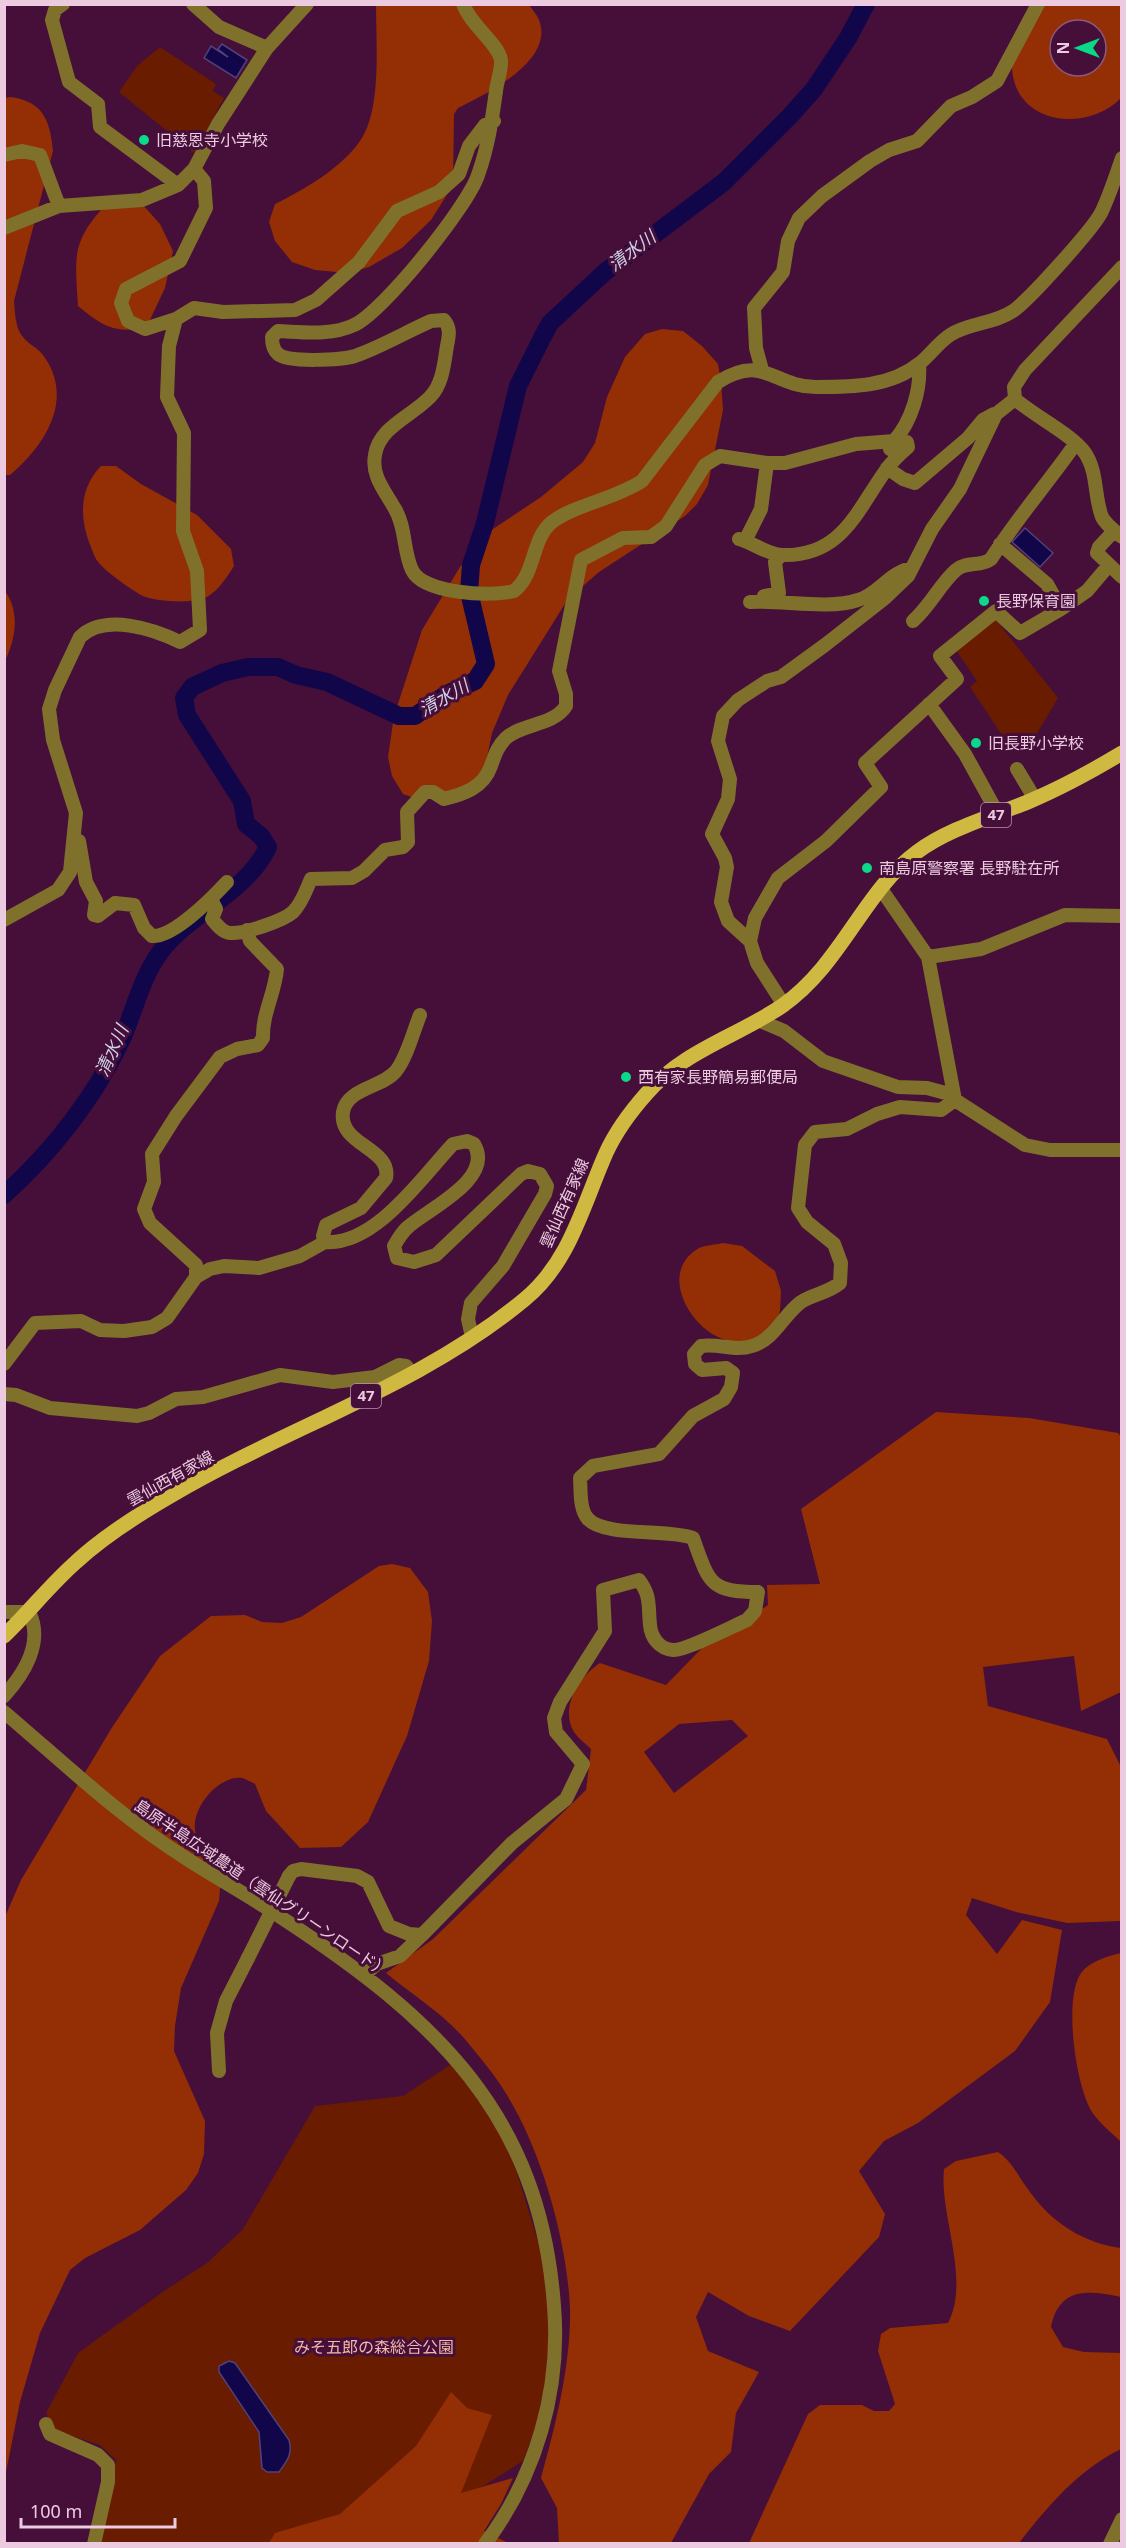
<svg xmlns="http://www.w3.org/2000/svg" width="1126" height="2548" viewBox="0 0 1126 2548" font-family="'Noto Sans','Noto Sans JP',sans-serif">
  <rect width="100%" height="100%" fill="#450f39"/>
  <path fill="#691c00" d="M160,47L216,84L213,91L224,98L194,153L119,92L137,66Z
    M995,619L1058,698L1033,740L1014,753L970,687L977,681L956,650Z
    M453,2063L500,2133L516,2170L539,2245L548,2295L549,2366L535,2430L523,2461L393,2543H97L116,2460L100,2445L54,2430L46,2413L78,2353L164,2291L207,2263L243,2229L315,2106L403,2096Z"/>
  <path fill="#942e05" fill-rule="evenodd" d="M376,5H529C532,9 537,15 539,20C555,61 486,94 458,108L454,114L453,185L431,220L402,248L369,267L348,273L315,270L292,262L275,241L269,222L275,204C305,189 340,169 360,141C382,110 376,42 376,5Z
    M1037,5H1121V98C1087,133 1016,125 1012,69C1011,55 1031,19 1037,5ZM1060,30H1096V66H1060Z
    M11,97C44,102 50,121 53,151L14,301C15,312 15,328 23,337C28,344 38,348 43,355C75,398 46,445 10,475H5L4,98Z
    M108,202L143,205L160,224L173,251L165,288L147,326C117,336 101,325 78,306C75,255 71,242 108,202Z
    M662,329L683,331L702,346L718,364L721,381L723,410L708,485L697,504L685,516L599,572L568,599L508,695L492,733L484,772L469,789L420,800L403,794L392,776L388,757L394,716L422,630L460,567L493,529L541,497L583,462L595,443L607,397L625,357L645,334Z
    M101,466H116L141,484L197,515L231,549L234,566C227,577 219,590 207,597C192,604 158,602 143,596C133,591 106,572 99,563C95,559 93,552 91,547C79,519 79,488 101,466Z
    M5,591C20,612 16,638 5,661Z
    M723,1243L742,1246L775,1271L781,1291L780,1311L772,1336C759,1339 744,1343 730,1341C694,1335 657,1276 696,1250C702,1245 715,1245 723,1243Z
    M936,1412L1029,1418L1118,1433L1121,1437V1692L1081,1711L1074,1656L983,1667L988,1706L1107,1739L1121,1767V1921L1067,1923L1016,1912L972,1898L966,1915L997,1954L1022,1920L1062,1930L1050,2002L1015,2051L918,2123L884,2141L859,2171L885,2214L879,2237L790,2331L749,2316L708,2292L696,2317L708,2351L759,2372L736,2413L731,2452L709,2474L671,2543H559L557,2508L541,2478C556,2423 571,2365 570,2308C567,2241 542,2152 507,2095C495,2075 478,2055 463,2037C442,2013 410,1993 386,1973L433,1939L586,1790L591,1749C586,1744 578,1738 574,1732C559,1707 580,1676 600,1663L666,1685L703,1647L768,1605L767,1585L820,1584L801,1509ZM732,1720L748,1736L674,1793L644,1752L679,1724Z
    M392,1564L410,1568L428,1592L432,1621L429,1661L407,1736L368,1822L341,1847L300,1848L266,1811L255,1784C251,1782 246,1779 242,1778C219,1775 192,1807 195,1830C197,1848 211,1864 221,1878L219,1901L181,1988L175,2026L174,2051L205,2121L204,2154L198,2173L186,2190L140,2230L85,2258L70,2270L40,2333L20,2402L5,2477L4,1919L21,1880L111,1729L160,1656L211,1616L245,1615L262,1622L282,1623L301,1617L379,1566Z
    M1121,1953H1122L1121,2142C1112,2133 1099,2123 1092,2112C1076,2087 1063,1999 1081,1973C1090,1961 1108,1956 1121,1953Z
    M998,2152C1013,2162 1019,2178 1030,2192C1052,2223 1084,2243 1121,2248V2297C1088,2290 1059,2287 1051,2327L1063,2347L1084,2352L1121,2353V2449C1078,2470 1048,2506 1019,2543H749L808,2414L820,2405H862L874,2411H889L895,2404L878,2351L881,2334L890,2328L948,2323C971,2279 939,2215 944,2169L956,2161Z
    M451,2392L467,2408L492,2415L461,2493L513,2478L501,2504L484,2531L508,2543L268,2544L275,2533L340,2514L416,2446Z"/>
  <path fill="#12064a" stroke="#534177" stroke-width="1.5" d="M222,44L247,60L236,78L204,58L211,46L228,57L218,49Z
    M1025,528L1053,553L1040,567L1012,542Z
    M229,2361L235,2363L289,2440C293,2454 287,2461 279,2472H267L262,2468L259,2432L219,2372V2366Z"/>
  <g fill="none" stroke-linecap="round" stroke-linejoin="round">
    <path stroke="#12064a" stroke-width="18" d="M4,1195C52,1152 95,1097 122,1039C135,1009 141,978 161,951C191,912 246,893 268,847L261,836L246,824L242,801L187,715L184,698L192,687L222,673L248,667H278L296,675L327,682L399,716H415L445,695L475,681L486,664L469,592L471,565L485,523L518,386L542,338L550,323L605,272L724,182L790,116L814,89L848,38L866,4"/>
    <path stroke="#7f712b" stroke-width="14" d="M63,4L55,10L52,20L69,82L98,104L100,127L178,185
      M193,4L219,27L267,48
      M463,4C472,27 498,43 501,60C502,69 497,81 496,91C492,120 488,147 478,175C468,206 383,312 354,325C331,336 303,332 278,331L272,337C272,343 273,350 278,354C288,363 342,360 355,356C381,347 406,332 431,321L444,320C451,328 449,336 447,346C444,363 443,384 430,397C412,416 379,427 375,455C371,476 385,491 395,509C406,527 403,551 412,570C423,594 492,597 514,591C536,574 531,539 552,522C574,505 615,499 642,481L718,382C764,353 773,387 816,387C852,387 891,387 920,363C930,355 938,343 950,335C968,323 994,324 1013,311C1029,300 1092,230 1101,213C1109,197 1116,175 1122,158
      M4,155L22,151L40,155L59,206
      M4,228L59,206L142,200L178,185L194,169L218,124L267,48L307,4
      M1122,267L1025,370L1014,387L1015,399C1034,416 1073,435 1085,453C1098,472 1094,497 1102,517C1106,525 1115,531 1122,537
      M176,319L145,329L128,321L121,303L126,289L180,261L206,208L204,181L194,169
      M762,370L756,348L754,308L783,272L788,241L799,218L822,196L870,161L889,150L917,141L951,106L972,97L997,81L1038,4
      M887,468L903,479L915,483L968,438L983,420L994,414
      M1114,531L1099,547L1097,553L1122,577
      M739,539C754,543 766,554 782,555C842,557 857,510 886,470C892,461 900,454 908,447L907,442L890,449
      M745,541L761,509L767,463
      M764,596L779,593L775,562L781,555
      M750,602C783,600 828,610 858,600C877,595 887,576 905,570
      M1061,609L1087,591L1109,565
      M913,621C931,605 940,584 956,570C966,561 981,567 991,559C1017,518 1048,483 1076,443
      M929,704L965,754L998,814
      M1017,769L1035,799
      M79,841L86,882L96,901L94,915L98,916L115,903L134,905L144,928L152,936C173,938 212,898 227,882
      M881,889L928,957L955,1100L1025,1145L1050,1150H1122
      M211,899L216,909L212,919C216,924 223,933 230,933C244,934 283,921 293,912C302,903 306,890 311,879L352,878L364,871L385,850L403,847L408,842L407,812L425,792H433L444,799C464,794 483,788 491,766C495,755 497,747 506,738C523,723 553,726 566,706V694L559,671L581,560L623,538L651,537L666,526L705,465L720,456L767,463H785L856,444L894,441C912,421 921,389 919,364
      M4,920L58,890L70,872L76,813L53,740L49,709L55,690L80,637C105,613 153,629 180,642L200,630L197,571L183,531L184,433L167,397L169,346L176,319L194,308L223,312L295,310L316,300L359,262L397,211L439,192L459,174L469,146L485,125L494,121
      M750,941L755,918L778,878L826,841L881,787L865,763L957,679L940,656L996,611L1020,633L1061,609L1047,584L1000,544
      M928,957L981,949L1065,915L1122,916
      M784,1005L757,963L750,941L728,921L721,902L727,867L725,858L712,834L728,799L730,779L718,741L723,716L738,700L767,681L781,677L825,645L885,598L908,576L932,529L960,489L996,414L1015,399
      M420,1015C413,1032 407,1057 396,1071C382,1088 347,1088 343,1112C338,1145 392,1148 386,1178L361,1208L326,1225L323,1236L325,1242C375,1246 422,1177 453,1144L467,1141L474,1144C495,1179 428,1209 408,1227C402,1232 398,1239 394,1246L397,1258L414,1262L436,1255L521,1174L528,1171L540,1174L547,1186L545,1194L503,1266L471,1303L468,1319L472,1337
      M758,1020L784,1031L823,1061L898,1087L927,1088L953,1095
      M196,1277V1265L150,1223L144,1209L154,1182L152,1154L176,1116L220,1057L237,1049L258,1045L263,1038C262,1014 275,993 277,969L250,941L247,930
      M4,1364L35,1323L81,1321L100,1330L124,1331L152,1327L167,1318L196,1277L210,1269L224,1266L259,1268L300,1256L325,1242
      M4,1394L16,1395L50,1408L137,1416L149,1413L176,1399L203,1397L280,1375L333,1382L375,1377L399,1365L406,1366L411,1372
      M4,1612H29C44,1642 24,1674 4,1696
      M4,1712C63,1762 119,1816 184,1857C216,1878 250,1896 282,1918C434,2018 540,2113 554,2306C561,2390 536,2476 485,2544
      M289,1876L293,1871L301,1869L357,1876L368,1882L389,1926L409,1934L422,1935L512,1843L566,1799L583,1764L556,1732L554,1718L560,1702L605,1631L603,1590L639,1580C651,1596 648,1605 650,1625C651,1637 659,1649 673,1650C685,1651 733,1626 747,1620L755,1611L758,1592C709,1592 709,1582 693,1538C670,1529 604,1537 588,1519C579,1509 581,1490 580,1478L593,1466L659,1454L693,1416L724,1399L731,1387L733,1373L726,1368L702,1370L695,1364L694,1354L701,1346C719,1343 735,1352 752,1346C774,1340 784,1314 801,1302C813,1294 828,1293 840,1283L841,1263L834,1244L807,1222L798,1208L805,1145L815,1132L847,1129L877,1114L900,1107L941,1110L955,1100
      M364,1975L377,1964L400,1956L422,1935
      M219,2071L217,2033L226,2001L248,1958
      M46,2424L50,2434L98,2455L108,2465V2482L94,2544
      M1110,2544L1122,2519"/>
    <path stroke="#d0b941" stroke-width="15" d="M4,1636C29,1612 50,1585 76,1562C104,1536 139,1514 172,1495C286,1428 422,1385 525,1299C570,1262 583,1205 606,1153C616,1131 631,1111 647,1093C683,1051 738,1036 782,1006C842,964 863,892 917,852C949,828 994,816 1030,801C1063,787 1092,771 1122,753"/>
    <path stroke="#7f712b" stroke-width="14" d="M248,1958L289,1876"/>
  </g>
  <g fill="#0bd98a" stroke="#450f39" stroke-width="2">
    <circle cx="144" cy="140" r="6"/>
    <circle cx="984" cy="601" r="6"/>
    <circle cx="976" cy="743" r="6"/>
    <circle cx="867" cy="868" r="6"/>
    <circle cx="626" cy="1077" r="6"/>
  </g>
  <g text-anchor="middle" stroke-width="6" stroke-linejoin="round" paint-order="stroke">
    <g fill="#450f39" stroke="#ba92ae" stroke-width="1.5">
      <rect x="981" y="803" width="30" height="24" rx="4.5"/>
      <rect x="351" y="1384" width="30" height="24" rx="4.5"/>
    </g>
    <g font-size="15" font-weight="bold" fill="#eccae0">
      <text x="996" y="820">47</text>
      <text x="366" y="1401">47</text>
    </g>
    <g font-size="16" fill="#eccae0" stroke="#450f39" text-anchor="start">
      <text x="156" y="146">旧慈恩寺小学校</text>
      <text x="996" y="607">長野保育園</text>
      <text x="988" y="749">旧長野小学校</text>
      <text x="879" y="874">南島原警察署 長野駐在所</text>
      <text x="638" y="1083">西有家長野簡易郵便局</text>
    </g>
    <g font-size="16" fill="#eccae0" stroke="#450f39">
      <text transform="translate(564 1203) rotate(-66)" y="6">雲仙西有家線</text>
      <text transform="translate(170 1478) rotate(-29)" y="6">雲仙西有家線</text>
      <text transform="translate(262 1888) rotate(34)" y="6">島原半島広域農道（雲仙グリーンロード）</text>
    </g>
    <g font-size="16" fill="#f0b8a7" stroke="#450f39">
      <text x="374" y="2353">みそ五郎の森総合公園</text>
    </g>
    <g font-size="18" font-style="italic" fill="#ced2eb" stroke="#450f39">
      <text transform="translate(632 251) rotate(-37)" y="6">清水川</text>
      <text transform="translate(444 698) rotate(-30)" y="6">清水川</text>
      <text transform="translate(112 1051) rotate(-66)" y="6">清水川</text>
    </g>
  </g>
  <rect width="1126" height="2548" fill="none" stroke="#eccae0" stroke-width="12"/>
  <g transform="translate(1078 48) rotate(270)"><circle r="28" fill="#450f39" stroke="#885a7c" stroke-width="1.5"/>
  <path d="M0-4.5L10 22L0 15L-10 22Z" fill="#0bd98a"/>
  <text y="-9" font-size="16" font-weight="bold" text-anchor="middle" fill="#eccae0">N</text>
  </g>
  <path d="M21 2518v9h154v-9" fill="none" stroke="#eccae0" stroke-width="3"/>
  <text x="30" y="2518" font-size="18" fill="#eccae0" stroke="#450f39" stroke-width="4.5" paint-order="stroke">100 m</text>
</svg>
